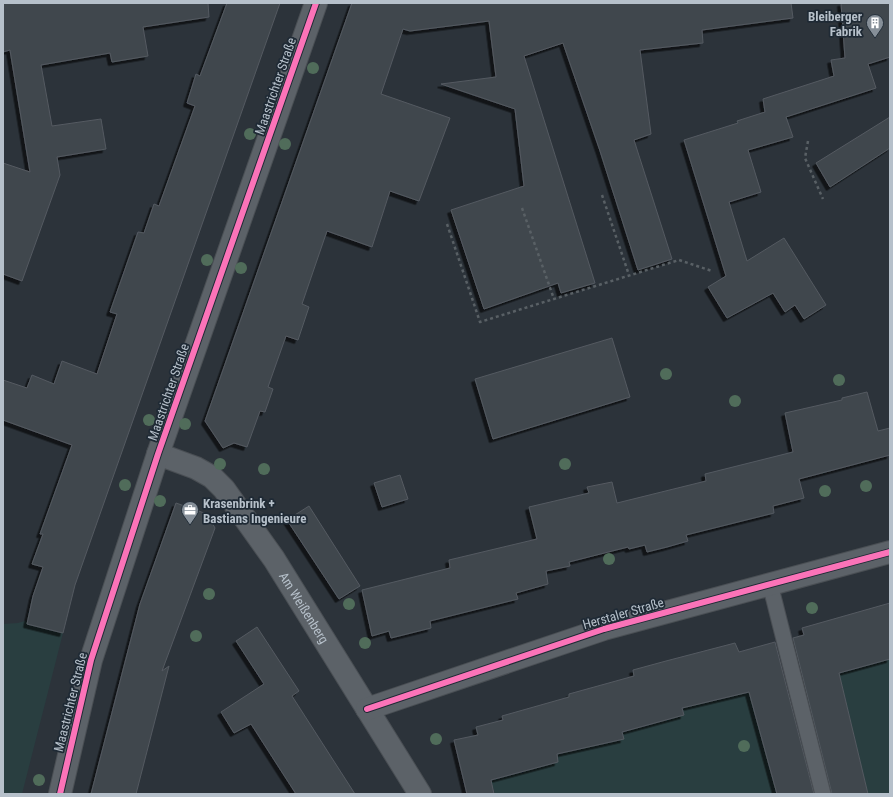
<svg xmlns="http://www.w3.org/2000/svg" width="893" height="797" viewBox="0 0 893 797" font-family="'Roboto Condensed',sans-serif">
  <defs>
    <filter id="shadow"><feDropShadow dx="-3.5" dy="3.5" stdDeviation="0" flood-color="#0009"/></filter>
  </defs>
  <rect width="100%" height="100%" fill="#2c333a"/>
  <path fill="#293e40" d="M28,620L35,626L63,633L22,794H3V624L18,623Z
    M890,659V794H868L839,673Z
    M749,692L777,794H495L491,780L558,762L557,754L622,732L684,715L682,708Z"/>
  <path fill="#41474d" stroke="#545a61" filter="url(#shadow)" d="M3,3H208L209,17L143,27L148,56L112,62L110,53L41,65L52,126L101,119L106,149L57,157L60,175L22,281L3,274V163L30,172L10,50L3,52Z
    M227,3H280L75,585L63,633L27,624L33,596L43,567L32,564L43,534H40L72,445L3,420V380L27,388L32,375L54,384L62,361L97,374L117,314L110,312L138,232L144,233L154,204L159,206L195,106L187,103L196,74L200,76Z
    M352,3H791L793,18L702,30L703,43L640,50L651,134L634,140L672,259L638,270L600,151L563,43L524,56L595,283L561,293L558,283L484,309L451,210L524,186L515,109L441,84L496,77L489,21L410,31L403,29L381,94L450,118L419,201L390,191L372,247L327,231L302,304L309,307L298,340L286,336L268,387L273,389L265,412L260,411L247,447L234,443L223,448L205,421Z
    M841,3H890V57L868,64L876,88L786,117L793,137L748,150L761,192L729,202L747,261L784,238L826,305L804,319L795,305L785,312L773,293L727,318L708,287L726,276L684,140L738,123L737,121L765,112L763,99L834,76L831,60L845,58Z
    M890,117V148L830,187L816,163Z
    M612,338L630,397L493,439L475,379Z
    M867,392L878,431L890,428V455L799,479L804,498L773,506L774,513L686,535L688,541L667,547L647,552L645,545L629,549L628,547L569,562L570,566L546,571L548,584L516,593L518,599L430,621L431,628L391,638L389,631L372,636L362,590L450,568L449,560L537,539L529,507L589,493L587,487L612,482L617,503L706,481L705,474L793,452L785,413L842,400V398Z
    M400,475L408,499L382,507L374,483Z
    M176,503L207,514L215,528L162,671L169,666L136,794H91L140,604Z
    M309,506L360,586L339,599L287,520Z
    M890,603V659L839,673L868,794H832L793,638L804,635L802,628Z
    M257,627L299,691L292,696L355,794H296L251,724L234,733L221,712L264,684L236,641Z
    M775,642L814,794H777L749,692L682,708L684,715L622,732L624,739L557,754L558,762L491,780L494,794H467L454,740L478,735L476,727L503,720L502,716L569,697V694L634,676L633,670L666,661L735,643L739,652Z"/>
  <g fill="none" stroke-linecap="round" stroke-linejoin="round">
    <defs>
      <path id="lane" d="M770,584L823,794"/>
      <g id="street">
        <path id="s1" d="M158,454L196,468L212,477L224,489L274,559L420,794"/>
        <path d="M367,709L604,629L890,552"/>
        <path d="M60,794L91,660L158,454L316,3"/>
      </g>
    </defs>
    <use href="#lane" stroke="#4a4f54" stroke-width="17"/>
    <use href="#street" stroke="#4a4f54" stroke-width="24"/>
    <path stroke="#596065" stroke-width="2.5" stroke-dasharray="3 3" stroke-linecap="butt" d="M808,141L805,158L823,199
      M602,195L629,275
      M522,208L554,299
      M447,224L480,322L679,260L712,271"/>
    <use href="#lane" stroke="#5c6268" stroke-width="15"/>
    <use href="#street" stroke="#5c6268" stroke-width="22"/>
    <defs>
      <path id="cycleway" d="M367,709L604,629L890,552
        M60,794L91,660L158,454L316,3"/>
    </defs>
    <use href="#cycleway" stroke="#1f2a35" stroke-width="8"/>
    <use href="#cycleway" stroke="#fb73b8" stroke-width="6"/>
  </g>
  <g fill="#506c5a">
    <circle cx="313" cy="68" r="6"/>
    <circle cx="250" cy="134" r="6"/>
    <circle cx="285" cy="144" r="6"/>
    <circle cx="207" cy="260" r="6"/>
    <circle cx="241" cy="268" r="6"/>
    <circle cx="666" cy="374" r="6"/>
    <circle cx="839" cy="380" r="6"/>
    <circle cx="735" cy="401" r="6"/>
    <circle cx="149" cy="420" r="6"/>
    <circle cx="185" cy="424" r="6"/>
    <circle cx="220" cy="464" r="6"/>
    <circle cx="565" cy="464" r="6"/>
    <circle cx="264" cy="469" r="6"/>
    <circle cx="125" cy="485" r="6"/>
    <circle cx="866" cy="486" r="6"/>
    <circle cx="825" cy="491" r="6"/>
    <circle cx="160" cy="501" r="6"/>
    <circle cx="609" cy="559" r="6"/>
    <circle cx="209" cy="594" r="6"/>
    <circle cx="349" cy="604" r="6"/>
    <circle cx="812" cy="608" r="6"/>
    <circle cx="196" cy="636" r="6"/>
    <circle cx="365" cy="643" r="6"/>
    <circle cx="436" cy="739" r="6"/>
    <circle cx="744" cy="746" r="6"/>
    <circle cx="39" cy="780" r="6"/>
  </g>
  <defs>
    <symbol id="building-pin" viewBox="-11 -11 22 30"><path d="M0 17L-7.5 6A9.5 9.5 0 1 1 7.5 6Z" fill="#868f98" stroke="#1f2a35"/><path d="M-4-6H4V6H1V3H-1V6H-4ZM-2.5-4.3h1.7v1.8h-1.7ZM.8-4.3h1.7v1.8H.8ZM-2.5-1h1.7V.8h-1.7ZM.8-1h1.7V.8H.8Z" fill="#fff"/></symbol>
    <symbol id="office-pin" viewBox="-11 -11 22 30"><path d="M0 17L-7.5 6A9.5 9.5 0 1 1 7.5 6Z" fill="#868f98" stroke="#1f2a35"/><path d="M-6-3h4V-5.5h4V-3h4V5H-6ZM-1-4.5V-3h2v-1.5ZM-6 0V1H6V0Z" fill="#fff"/></symbol>
  </defs>
  <g fill-rule="evenodd">
    <use href="#building-pin" x="865" y="13" width="20" height="27"/>
    <use href="#office-pin" x="180" y="500" width="20" height="27"/>
  </g>
  <g text-anchor="middle" stroke-width="3.5" stroke-linejoin="round" paint-order="stroke">
    <g font-size="13" font-weight="bold" fill="#b6c0ca" stroke="#1f2a35" text-anchor="end">
      <text x="862" y="21">Bleiberger<tspan x="862" dy="15">Fabrik</tspan></text>
      <text x="203" y="508" text-anchor="start">Krasenbrink +<tspan x="203" dy="15">Bastians Ingenieure</tspan></text>
    </g>
    <g font-size="13" fill="#b6c0ca" stroke="#1f2a35">
      <text transform="translate(275 86) rotate(-71)" y="5">Maastrichter Straße</text>
      <text transform="translate(168 392) rotate(-71)" y="5">Maastrichter Straße</text>
      <text dy="5" stroke="none"><textPath href="#s1" startOffset="219">Am Weißenberg</textPath></text>
      <text transform="translate(623 613) rotate(-16)" y="5">Herstaler Straße</text>
      <text transform="translate(70 702) rotate(-76)" y="5">Maastrichter Straße</text>
    </g>
  </g>
  <rect width="893" height="797" fill="none" stroke="#b6c0ca" stroke-width="8"/>
</svg>
